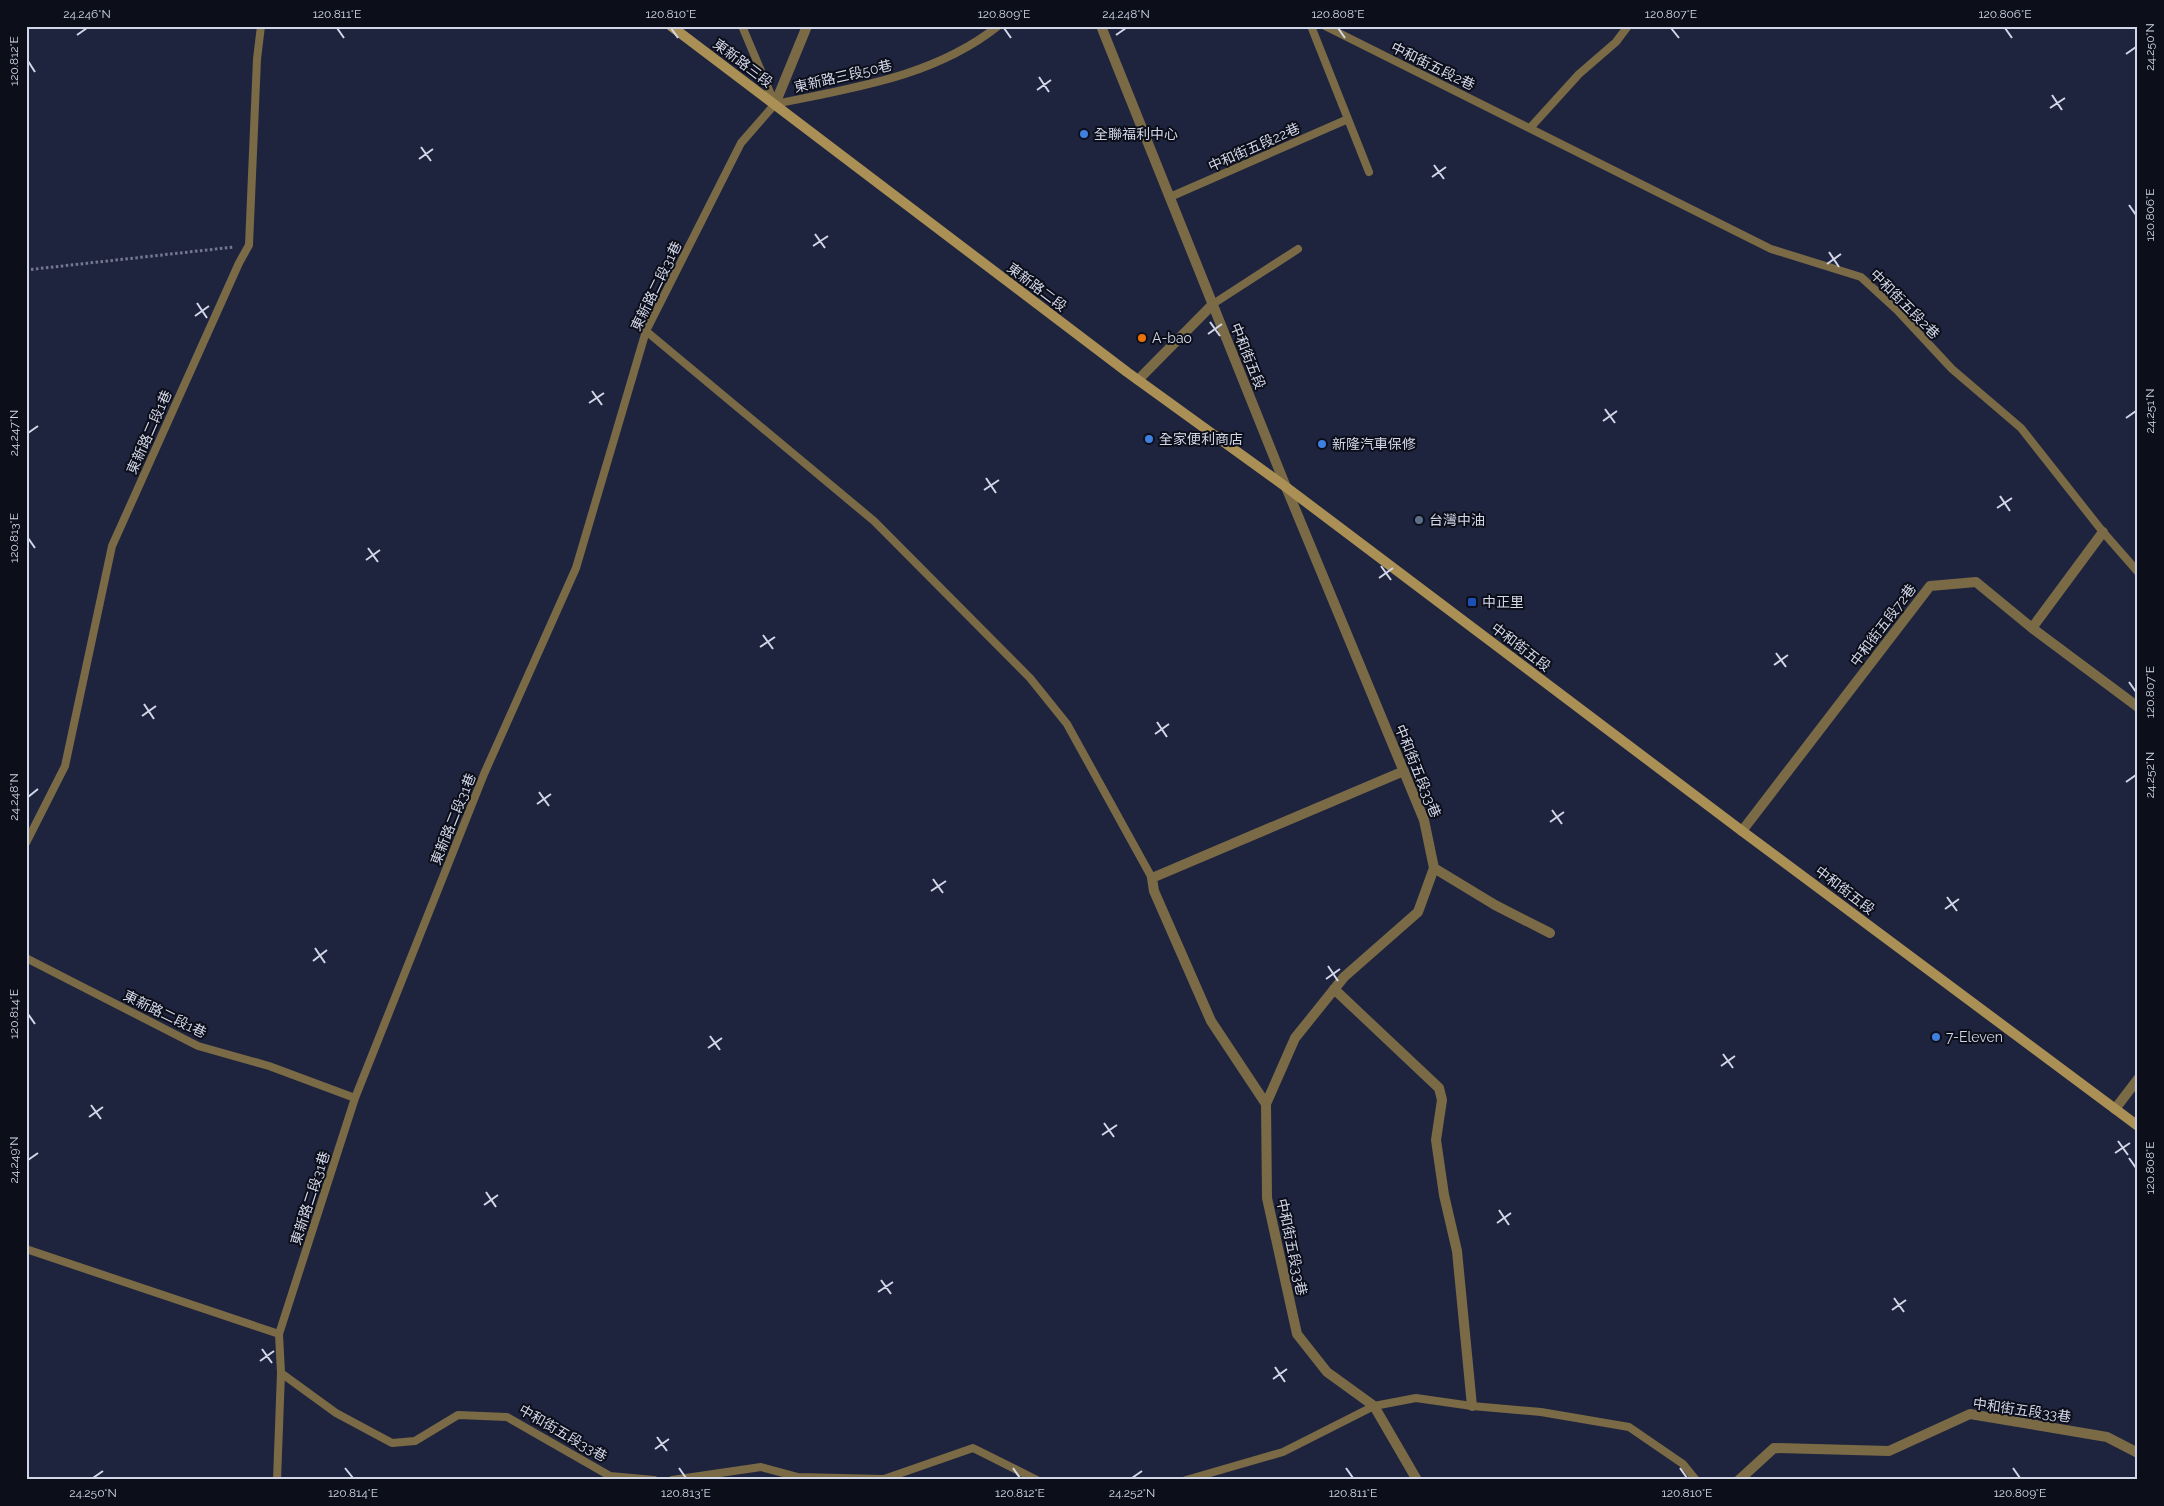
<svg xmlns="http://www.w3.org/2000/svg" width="2164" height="1506" viewBox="0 0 2164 1506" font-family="Raleway,'Noto Sans TC',sans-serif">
  <rect width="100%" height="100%" fill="#1f243e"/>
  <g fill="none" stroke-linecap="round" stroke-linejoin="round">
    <path stroke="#73788e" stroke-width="3" stroke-dasharray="2.5 2.5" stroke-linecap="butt" d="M26,270L234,247"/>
    <path stroke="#7a6a46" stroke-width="8" d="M742,26L775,104
      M1311,26L1369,172
      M1325,26L1771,249L1861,277L1897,310L1952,369L2021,428L2103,532L2138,572
      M775,104C852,88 934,77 998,26
      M1530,128L1579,74L1616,42L1628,26
      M1170,197L1348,119
      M1213,304L1298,249
      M646,331L874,521L1030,678L1067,724L1152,878
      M26,843L65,766L112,546L239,263L249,245L257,59L261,26
      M26,958L198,1046L269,1066L355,1098
      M26,1249L279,1334
      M277,1480L281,1373
      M654,1480L610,1476L507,1417L458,1415L415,1441L392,1443L336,1413L281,1373L279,1334L355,1098L484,774L576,568L646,331L741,143L775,104
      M672,1480L761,1467L798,1477L884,1479L973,1448L1037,1480
      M1186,1480L1283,1452L1374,1406L1416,1398L1472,1406L1541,1412L1629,1427L1683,1464L1696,1480"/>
    <path stroke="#7a6a46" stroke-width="10" d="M775,104L807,26
      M1138,380L1213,304
      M1286,487L1424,820L1434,868L1418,912L1344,977L1295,1038L1266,1104L1267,1198L1297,1334L1327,1372L1374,1406L1417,1480
      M2032,628L2103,532
      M1742,831L1930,586L1976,582L2032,628L2138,707
      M1434,868L1495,905L1550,933
      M1334,989L1439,1088L1442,1100L1436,1140L1444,1195L1457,1251L1472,1406
      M1266,1104L1211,1021L1154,891L1152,878L1404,771
      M2115,1109L2138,1079
      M1739,1480L1774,1448L1889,1451L1970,1414L2107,1437L2138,1453"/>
    <path stroke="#7a6a46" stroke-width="10" d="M1101,26L1286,487"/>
    <path stroke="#aa9054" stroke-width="10" d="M671,26L1127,372L1286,487L1742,831L2138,1126"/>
  </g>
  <path fill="none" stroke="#d2d7e8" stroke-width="2" d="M337,28L344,38M671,28L678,38M1004,28L1011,38M1338,28L1345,38M1671,28L1679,38M2005,28L2012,38M77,35L87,28M1116,35L1126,28M2126,54L2136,47M28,61L35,72M1039,77L1049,92M1037,90L1051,80M2052,95L2062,110M2050,108L2065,98M421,147L431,161M419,159L433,149M1434,165L1444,179M1432,177L1446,167M2129,205L2136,215M815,234L825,248M813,246L828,236M1829,252L1839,267M1827,264L1841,254M197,303L207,318M195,316L209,306M1210,322L1220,336M1208,334L1222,324M592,391L602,405M589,403L604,393M1605,409L1615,423M2126,418L2136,411M1603,421L1617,411M28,433L38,426M986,478L996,493M984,490L999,480M2000,496L2010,511M1997,508L2012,498M28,538L35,548M368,548L378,562M366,560L380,550M1381,566L1391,580M1379,578L1393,568M763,635L773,649M760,647L775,637M1776,653L1786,667M1774,665L1788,655M2129,682L2136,692M144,704L154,719M142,716L156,706M1157,722L1167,737M1155,734L1169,724M2126,782L2136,775M539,792L549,806M28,797L38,789M537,804L551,794M1552,810L1562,824M1550,822L1564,812M933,879L943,893M931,891L946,881M1947,897L1957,911M1945,909L1959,899M315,948L325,963M313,961L327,950M1328,966L1338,981M1326,979L1340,969M28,1014L35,1024M710,1036L720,1050M708,1048L722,1038M1723,1054L1733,1068M1721,1066L1735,1056M91,1105L101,1119M89,1117L103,1107M1104,1123L1114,1137M1102,1135L1117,1125M2118,1141L2128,1155M2115,1153L2130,1143M2129,1158L2136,1168M28,1160L38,1153M486,1192L496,1207M484,1205L498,1195M1499,1210L1509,1225M1497,1223L1511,1213M881,1280L891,1294M878,1292L893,1282M1894,1298L1904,1312M1892,1310L1906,1300M262,1349L272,1363M260,1361L274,1351M1275,1367L1285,1382M1273,1379L1287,1369M657,1437L667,1451M655,1449L669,1439M345,1468L353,1478M679,1468L686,1478M1013,1468L1020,1478M1346,1468L1353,1478M1680,1468L1687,1478M2013,1468L2020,1478M93,1478L103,1471M1132,1478L1142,1471"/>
  <g fill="#3f7fe0" stroke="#0c0e1a" stroke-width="2">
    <circle cx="1084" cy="134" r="5"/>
    <circle cx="1149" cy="439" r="5"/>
    <circle cx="1322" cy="444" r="5"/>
    <circle cx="1936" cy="1037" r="5"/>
  </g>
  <circle fill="#e8710a" stroke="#0c0e1a" stroke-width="2" cx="1142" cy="338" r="5"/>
  <circle fill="#5c6f8a" stroke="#0c0e1a" stroke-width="2" cx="1419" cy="520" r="5"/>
  <rect fill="#1a4fb4" stroke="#0c0e1a" stroke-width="2" x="1467" y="597" width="10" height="10" rx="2.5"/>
  <g text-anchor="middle" stroke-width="4" stroke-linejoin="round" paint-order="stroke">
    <g font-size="14" fill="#d2d7e8" stroke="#0c0e1a">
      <text transform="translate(743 63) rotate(37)" y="5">東新路三段</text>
      <text transform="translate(1433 66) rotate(26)" y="5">中和街五段2巷</text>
      <text transform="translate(843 76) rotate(-13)" y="5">東新路三段50巷</text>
      <text transform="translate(1254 147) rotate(-24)" y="5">中和街五段22巷</text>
      <text transform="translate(656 286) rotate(-64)" y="5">東新路二段31巷</text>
      <text transform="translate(1037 287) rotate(37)" y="5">東新路二段</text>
      <text transform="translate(1905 304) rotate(45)" y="5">中和街五段2巷</text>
      <text transform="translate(1248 356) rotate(68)" y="5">中和街五段</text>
      <text transform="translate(149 432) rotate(-66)" y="5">東新路二段1巷</text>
      <text transform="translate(1883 625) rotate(-53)" y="5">中和街五段72巷</text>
      <text transform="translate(1521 647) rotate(37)" y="5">中和街五段</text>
      <text transform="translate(1418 771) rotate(68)" y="5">中和街五段33巷</text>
      <text transform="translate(453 819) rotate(-68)" y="5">東新路二段31巷</text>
      <text transform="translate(1845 890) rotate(37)" y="5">中和街五段</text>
      <text transform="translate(165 1014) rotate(26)" y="5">東新路二段1巷</text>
      <text transform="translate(310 1198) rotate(-72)" y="5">東新路二段31巷</text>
      <text transform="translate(1292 1247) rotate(78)" y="5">中和街五段33巷</text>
      <text transform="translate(2022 1410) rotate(8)" y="5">中和街五段33巷</text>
      <text transform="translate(563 1433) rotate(30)" y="5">中和街五段33巷</text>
    </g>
    <g font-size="14" fill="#d2d7e8" stroke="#0c0e1a" text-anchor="start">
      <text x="1094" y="139">全聯福利中心</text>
      <text x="1152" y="343">A-bao</text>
      <text x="1159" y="444">全家便利商店</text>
      <text x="1332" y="449">新隆汽車保修</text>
      <text x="1429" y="525">台灣中油</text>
      <text x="1482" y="607">中正里</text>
      <text x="1946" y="1042">7-Eleven</text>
    </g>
  </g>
  <rect width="2164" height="1506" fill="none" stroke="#0c0e1a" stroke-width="55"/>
  <rect x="28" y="28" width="2108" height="1450" fill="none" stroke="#d2d7e8" stroke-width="2"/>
  <g font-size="12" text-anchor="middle" fill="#d2d7e8">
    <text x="87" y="18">24.246°N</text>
    <text x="337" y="18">120.811°E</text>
    <text x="671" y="18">120.810°E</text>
    <text x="1004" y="18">120.809°E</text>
    <text x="1126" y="18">24.248°N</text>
    <text x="1338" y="18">120.808°E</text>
    <text x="1671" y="18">120.807°E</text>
    <text x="2005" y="18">120.806°E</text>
    <text transform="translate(2150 47) rotate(-90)" y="4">24.250°N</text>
    <text transform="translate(14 61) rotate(-90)" y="4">120.812°E</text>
    <text transform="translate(2150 215) rotate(-90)" y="4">120.806°E</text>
    <text transform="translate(2150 411) rotate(-90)" y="4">24.251°N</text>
    <text transform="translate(14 433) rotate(-90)" y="4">24.247°N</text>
    <text transform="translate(14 538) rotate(-90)" y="4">120.813°E</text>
    <text transform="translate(2150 692) rotate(-90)" y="4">120.807°E</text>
    <text transform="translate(2150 775) rotate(-90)" y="4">24.252°N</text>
    <text transform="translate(14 797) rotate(-90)" y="4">24.248°N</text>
    <text transform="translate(14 1014) rotate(-90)" y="4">120.814°E</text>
    <text transform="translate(14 1160) rotate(-90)" y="4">24.249°N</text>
    <text transform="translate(2150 1168) rotate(-90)" y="4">120.808°E</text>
    <text x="93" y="1497">24.250°N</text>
    <text x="353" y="1497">120.814°E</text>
    <text x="686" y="1497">120.813°E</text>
    <text x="1020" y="1497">120.812°E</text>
    <text x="1132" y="1497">24.252°N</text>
    <text x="1353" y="1497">120.811°E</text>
    <text x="1687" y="1497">120.810°E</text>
    <text x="2020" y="1497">120.809°E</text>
  </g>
</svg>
